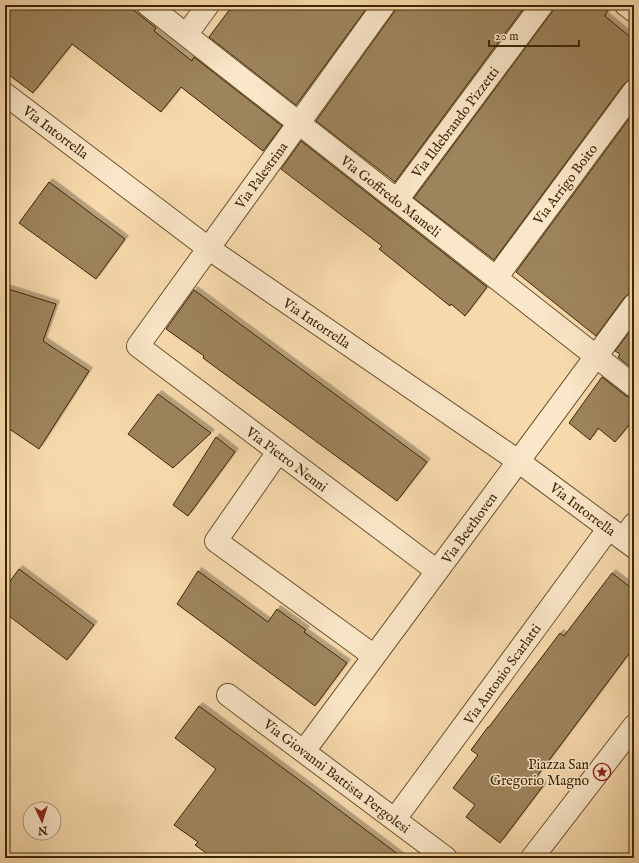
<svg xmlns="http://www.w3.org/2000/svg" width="639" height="863" viewBox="0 0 639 863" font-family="'IM FELL English',serif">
  <defs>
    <filter id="shadow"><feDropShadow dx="3.5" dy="-3.5" stdDeviation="0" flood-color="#0004"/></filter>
  </defs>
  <rect width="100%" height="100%" fill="#f7daac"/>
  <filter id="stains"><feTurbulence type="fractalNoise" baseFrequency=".005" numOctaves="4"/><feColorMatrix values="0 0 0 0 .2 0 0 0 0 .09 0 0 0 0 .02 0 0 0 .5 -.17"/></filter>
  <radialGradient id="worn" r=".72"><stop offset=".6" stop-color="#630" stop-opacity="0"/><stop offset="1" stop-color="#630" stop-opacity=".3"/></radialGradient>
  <path fill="#9d845b" stroke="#3c2603" filter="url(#shadow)" d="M5,5H127L156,28L154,31L192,61L194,57L282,126L263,151L181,87L161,112L72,44L33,93L5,72Z
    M233,5H369L296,105L209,37Z
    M396,5H526L395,182L316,121L394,12Z
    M554,5H610L605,16L634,40V79L629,80L624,84L494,260L414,198L552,12Z
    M634,112V293L629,294L624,298L596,336L516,272Z
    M301,141L487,287L465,316L451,304L450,306L379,249L382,246L281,169Z
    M49,182L125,239L96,279L19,223Z
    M5,288L56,304L43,341L89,371L39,449L5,426Z
    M194,290L427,462L397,501L203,358L204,356L166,329Z
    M634,326V370L618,357L620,354L615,351Z
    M602,377L626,396L634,398V419L615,442L598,428L590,440L569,423Z
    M158,394L211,433L173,468L128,434Z
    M216,437L235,452L188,516L173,505Z
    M19,569L94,625L67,660L5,613V588Z
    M198,571L268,622L277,609L306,630L304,632L347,663L315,706L177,604Z
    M612,573L634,590V647L535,779L543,786L500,843L466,817L475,805L453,788L478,755L471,750L488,727H489L560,633L564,636Z
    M199,706L306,785L403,858H213L195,845L198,842L174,825L216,769L175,738Z"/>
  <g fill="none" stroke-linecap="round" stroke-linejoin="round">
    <defs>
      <path id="street" d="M148,5L634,386
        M384,5L138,346L437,571
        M626,5L634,11
        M186,35L208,5
        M5,94L208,248L518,461L634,547
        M397,200L542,5
        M496,278L634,91
        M278,452L216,541L374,656
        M623,539L634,524
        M228,695L446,858
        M304,751L634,305
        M395,819L609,528
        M532,858L634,726"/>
    </defs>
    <use href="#street" stroke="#6b532d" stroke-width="24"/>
    <use href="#street" stroke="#fae7c9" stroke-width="22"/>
  </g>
  <defs>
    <symbol id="sight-ring" viewBox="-11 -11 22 22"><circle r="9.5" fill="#fae7c9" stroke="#8f2418" stroke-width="1.5"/><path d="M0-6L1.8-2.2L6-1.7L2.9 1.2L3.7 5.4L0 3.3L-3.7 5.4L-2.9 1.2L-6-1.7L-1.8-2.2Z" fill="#8f2418"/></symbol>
  </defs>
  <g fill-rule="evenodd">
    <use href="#sight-ring" x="592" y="762" width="20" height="20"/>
  </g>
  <g text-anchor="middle" stroke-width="3" stroke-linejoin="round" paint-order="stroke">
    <g font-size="14" fill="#3c2603" stroke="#fae7c9">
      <text transform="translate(455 122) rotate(-53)" y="5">Via Ildebrando Pizzetti</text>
      <text transform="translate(56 132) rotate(37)" y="5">Via Intorrella</text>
      <text transform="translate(261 175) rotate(-54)" y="5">Via Palestrina</text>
      <text transform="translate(565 184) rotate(-53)" y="5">Via Arrigo Boito</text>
      <text transform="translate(391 196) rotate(38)" y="5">Via Goffredo Mameli</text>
      <text transform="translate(317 323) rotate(34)" y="5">Via Intorrella</text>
      <text transform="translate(287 459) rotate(37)" y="5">Via Pietro Nenni</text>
      <text transform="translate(583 509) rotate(37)" y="5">Via Intorrella</text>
      <text transform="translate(469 528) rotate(-54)" y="5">Via Beethoven</text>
      <text transform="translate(502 674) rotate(-54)" y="5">Via Antonio Scarlatti</text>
      <text transform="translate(337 776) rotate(37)" y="5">Via Giovanni Battista Pergolesi</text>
    </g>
    <g font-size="14" fill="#3c2603" stroke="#fae7c9" text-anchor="end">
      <text x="589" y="769">Piazza San<tspan x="589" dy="16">Gregorio Magno</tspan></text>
    </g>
  </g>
  <rect width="639" height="863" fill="none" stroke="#f7daac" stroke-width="20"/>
  <rect x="6" y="6" width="627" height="851" fill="none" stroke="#3c2603" stroke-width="2"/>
  <rect x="10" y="10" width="619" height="843" fill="none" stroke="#3c2603"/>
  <g transform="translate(42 821) rotate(176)"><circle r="19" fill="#fae7c9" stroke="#ae9a7a"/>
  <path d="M0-3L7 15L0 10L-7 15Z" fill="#8f2418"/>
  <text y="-6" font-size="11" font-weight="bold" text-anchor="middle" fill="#3c2603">N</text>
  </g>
  <path d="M489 40v6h90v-6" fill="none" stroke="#3c2603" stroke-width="2"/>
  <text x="495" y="40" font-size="12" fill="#3c2603" stroke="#fae7c9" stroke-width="3" paint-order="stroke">20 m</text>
  <rect width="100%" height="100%" filter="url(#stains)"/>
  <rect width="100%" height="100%" fill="url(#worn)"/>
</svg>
